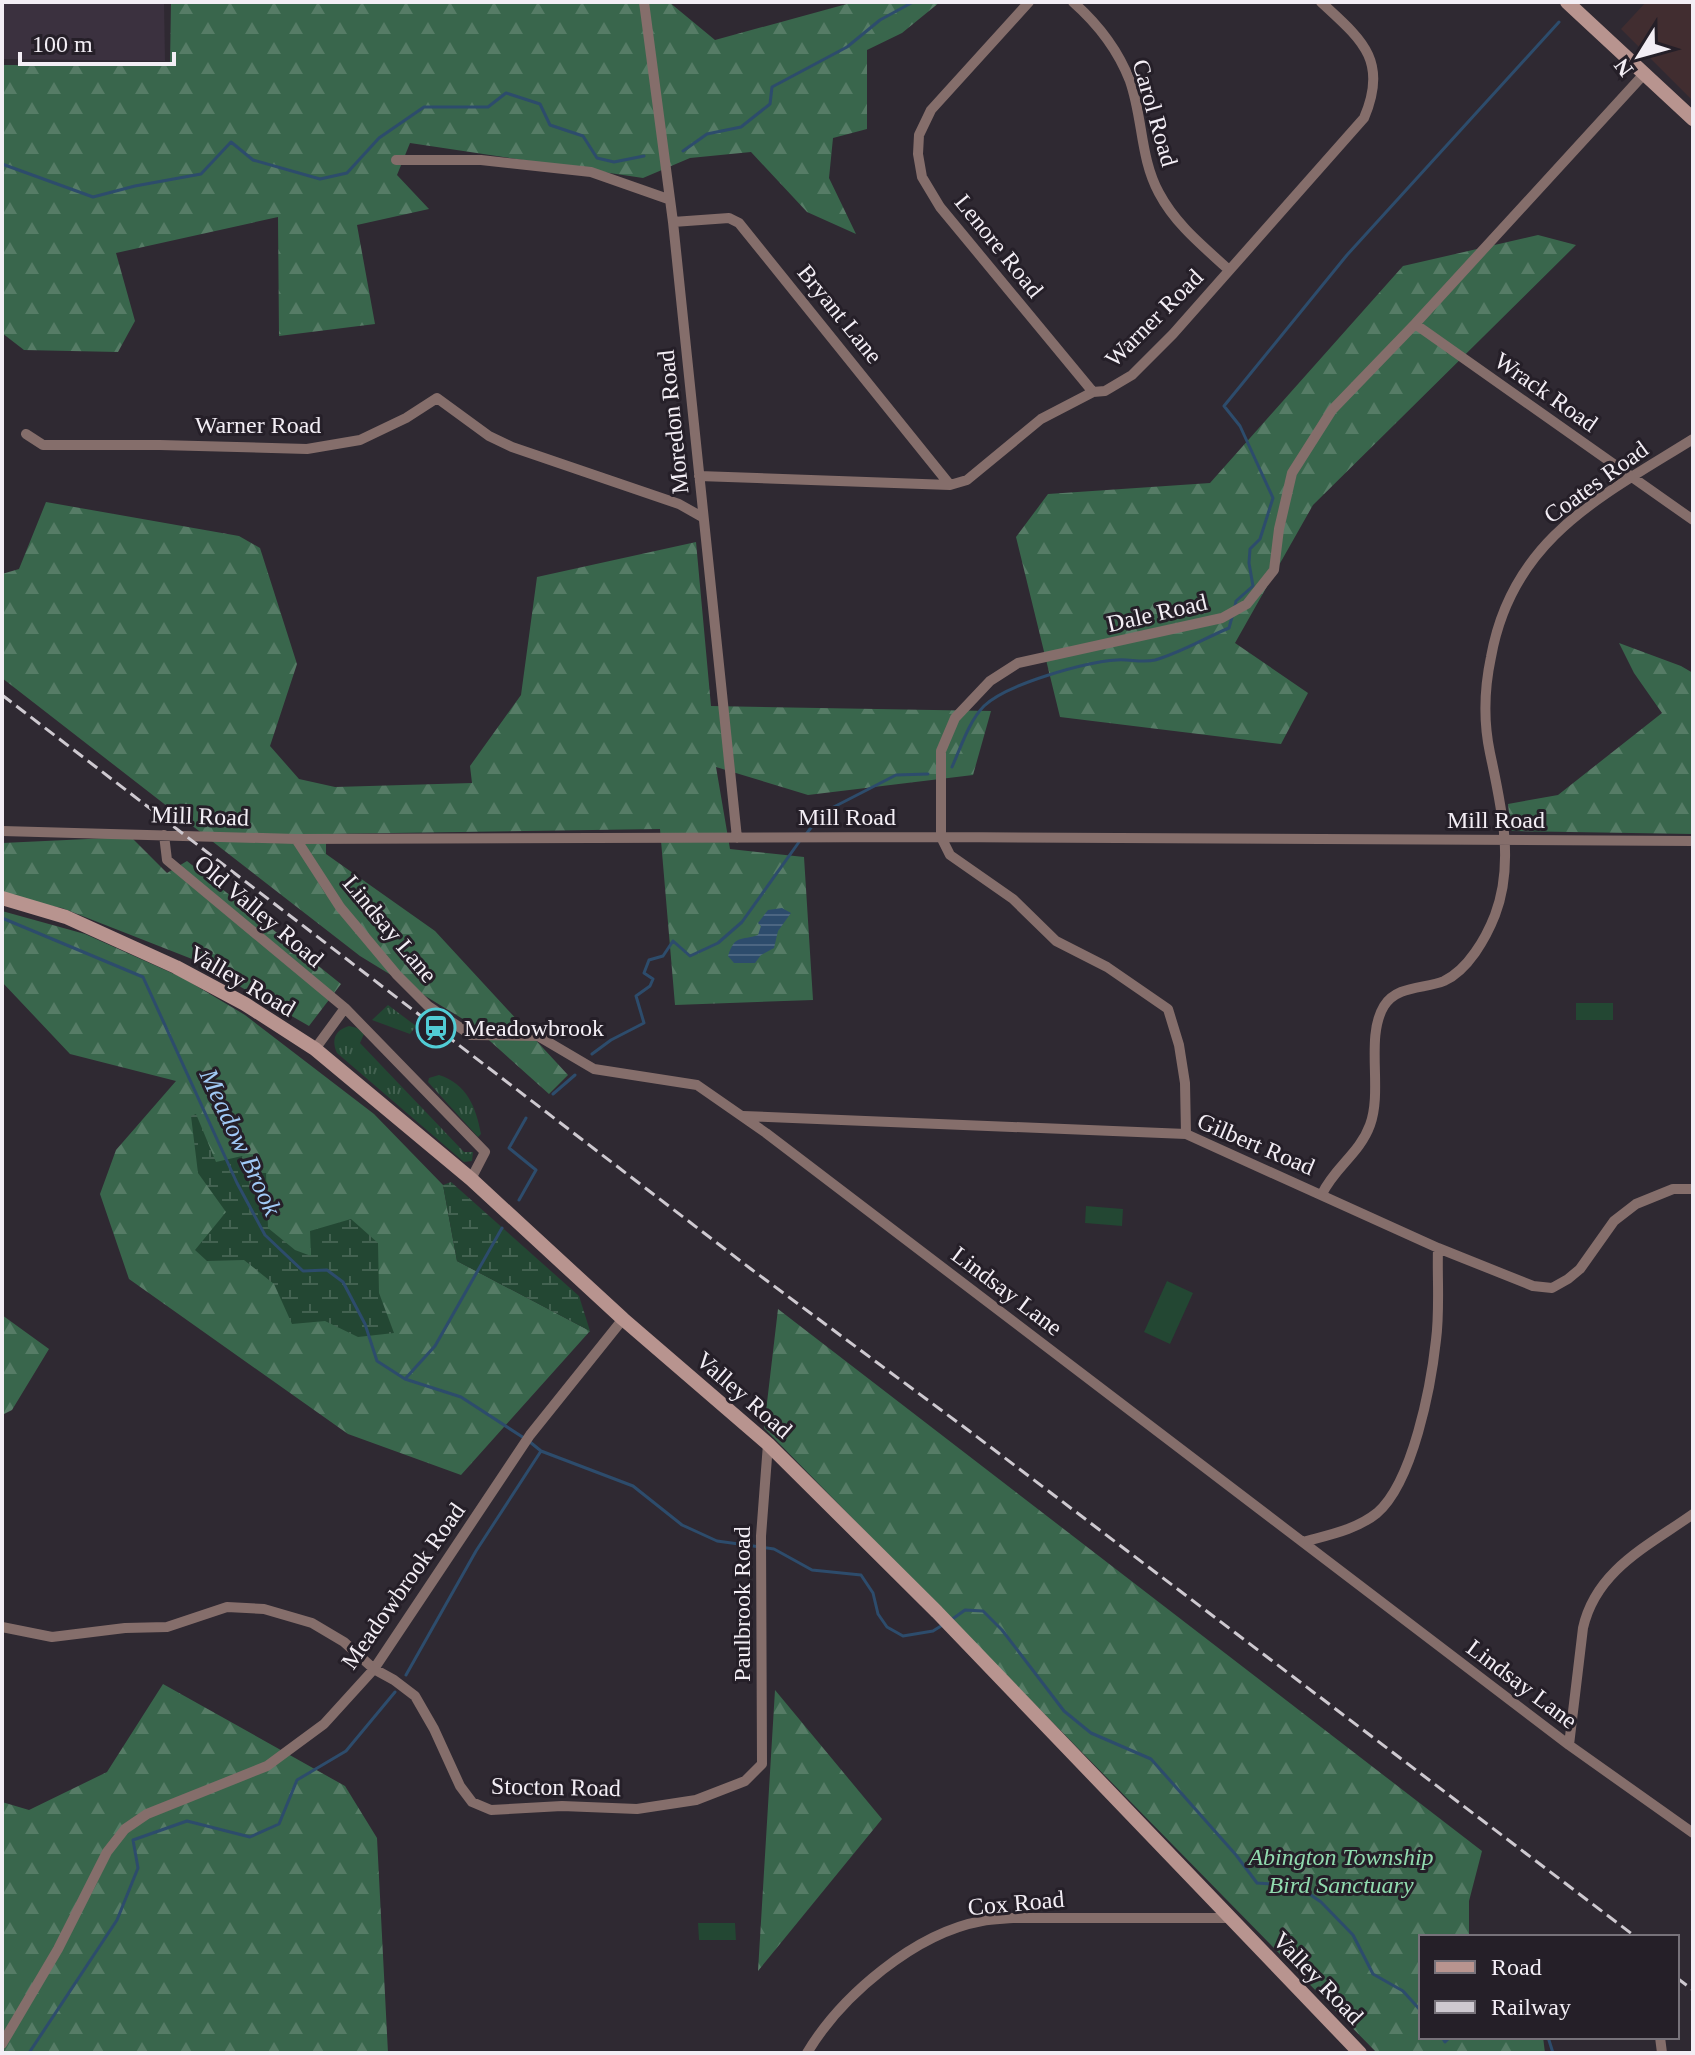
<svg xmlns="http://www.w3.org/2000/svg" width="1695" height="2055" viewBox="0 0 1695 2055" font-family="'Times New Roman',serif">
  <defs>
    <pattern id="grass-tufts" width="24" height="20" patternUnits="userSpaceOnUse" patternTransform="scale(2)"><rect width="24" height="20" fill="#234733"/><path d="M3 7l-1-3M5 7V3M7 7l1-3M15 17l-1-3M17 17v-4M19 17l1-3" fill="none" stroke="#436251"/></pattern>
    <pattern id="forest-firs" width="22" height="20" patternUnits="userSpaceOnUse" patternTransform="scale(2)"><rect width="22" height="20" fill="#39664c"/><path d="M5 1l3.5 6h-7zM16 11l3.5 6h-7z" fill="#567c66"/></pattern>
    <pattern id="wetland-marsh" width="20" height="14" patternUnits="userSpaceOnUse" patternTransform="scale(2)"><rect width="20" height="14" fill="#234733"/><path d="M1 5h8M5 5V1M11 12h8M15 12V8" fill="none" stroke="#436251"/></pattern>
    <pattern id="water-rules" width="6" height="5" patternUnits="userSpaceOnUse" patternTransform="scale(2)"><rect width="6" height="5" fill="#2d4c6c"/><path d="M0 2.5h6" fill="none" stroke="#4c6682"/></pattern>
  </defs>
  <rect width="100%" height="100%" fill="#2f2932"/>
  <path fill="#3b313f" d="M2,2H164L165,61L2,59Z"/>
  <path fill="#412d30" d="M1646,2H1693V101L1621,29Z"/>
  <path fill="url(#grass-tufts)" d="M388,1005L416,1026L410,1034L372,1020Z
    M349,1026L357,1028L364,1034L360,1043L464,1152H473L472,1161L464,1162L337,1053C331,1040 335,1030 349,1026Z
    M439,1075C467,1084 476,1107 481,1134L478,1137L428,1082L429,1078Z"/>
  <path fill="url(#forest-firs)" d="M171,2H669L715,40L854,2H940L902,33L867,50V129L833,138L829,178L856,234L807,212L751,152L690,158L643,178L410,143L397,175L429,209L357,225L375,324L279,336L278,217L116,253L135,321L118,352L24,350L2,333V65H170Z
    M1538,235L1576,245L1313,505L1235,643L1308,693L1281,744L1060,717L1016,537L1048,494L1210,483L1403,266Z
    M46,502L239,536L260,548L297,664L270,746L299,779L335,787L472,783L470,766L521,695L537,577L696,542L711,706L991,711L973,775L808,795L716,767L730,849L804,857L813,1000L675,1005L660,829L326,834V854L435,931L568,1075L549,1094L471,1024L360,956L2,678V574L19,569Z
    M1619,643L1681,666L1693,673V834L1511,831L1508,804L1558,795L1662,713L1634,673Z
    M131,837L167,873L187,861L341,984L309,1026L192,959L62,908L2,896V843Z
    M2,911L85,934L183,978L245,1015L374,1114L443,1185L457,1261L590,1331L461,1475L348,1434L129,1279L100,1194L116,1150L176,1081L70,1054L2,982Z
    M778,1309L1482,1851L1469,1901V1937H1421V2037H1543L1545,2053H1377L764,1428Z
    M2,1315L49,1349L12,1410L2,1415Z
    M163,1684L345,1786L377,1838L388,2053H2V1802L29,1810L107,1772Z
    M775,1690L882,1819L758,1971Z"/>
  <path fill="url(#wetland-marsh)" d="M196,1114L216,1162L242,1156L251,1173H266L268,1228L295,1250L311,1256L310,1231L351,1219L378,1243L379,1293L394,1333L358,1337L325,1321L292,1324L274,1284L244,1260L207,1261L195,1250L226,1212L198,1173L191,1116Z
    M451,1182L579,1296L590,1331L457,1261L443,1185Z"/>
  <path fill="#234733" d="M1576,1003H1613V1020H1576Z
    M1086,1206L1123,1209L1122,1226L1085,1223Z
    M1167,1281L1193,1293L1170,1344L1144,1332Z
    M698,1923H735L736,1940H699Z"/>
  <path fill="url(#water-rules)" d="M782,908L791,913L778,931L774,948L761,955L755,963H734L728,956C735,934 741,941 758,935L761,926L758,923L768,910Z"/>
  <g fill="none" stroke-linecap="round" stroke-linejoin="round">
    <path stroke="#2d4c6c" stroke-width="3" d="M683,151L707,134L741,127L770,104L772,87L847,47L880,20L913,2
      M2,164L93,197L135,186L201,174L231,142L253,160L320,179L347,173L379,138L424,107H488L506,93L540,104L550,125L583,136L597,158L614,162L644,156
      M1235,606L1236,601L1253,586L1249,563L1250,549L1260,539L1273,498L1240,426L1224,406L1347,255L1559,22
      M952,767C961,747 969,721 984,706C1007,684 1085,662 1117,660C1129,659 1143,663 1155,660C1180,653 1205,638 1229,628L1232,617
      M807,833L822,813L896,775L928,774
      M2,918L143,977L237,1183L265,1235L303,1271L327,1270L343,1282L365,1324L377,1361L405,1379L461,1397L524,1438
      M592,1054L611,1040L644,1023L636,996L650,986L653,979L644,973L649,960L663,956L673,941L690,956L718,943L742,922L799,842
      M553,1094L575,1075
      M519,1200L536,1170L509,1148L526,1118
      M405,1379L435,1346L502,1228
      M530,1442L541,1451L633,1486L682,1525L717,1541L774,1549L812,1570L861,1575L873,1593L878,1614L887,1627L903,1636L933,1631L941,1626
      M951,1620L965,1610L983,1611L1002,1630L1064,1711L1091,1733L1151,1759L1236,1855L1257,1883L1274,1884L1289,1880L1321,1902L1353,1935L1373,1974L1403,1991L1421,2011
      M406,1675L476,1551L541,1451
      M1442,2037L1445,2042L1450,2037
      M1548,2037L1553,2053
      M29,2053L117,1920L138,1868L133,1840L187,1821L250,1837L279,1824L297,1780L346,1751L395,1692"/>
    <path stroke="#856e6b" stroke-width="10" d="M644,2L673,222L737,838
      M1029,2L931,110L919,135L918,154L922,177L940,207L1093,392
      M1073,2C1098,24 1118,50 1130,81C1143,118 1140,158 1159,193C1176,225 1203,246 1229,270
      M396,160H481L591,172L668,199
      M673,222L729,218L739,223L950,485
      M1415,324L1693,520
      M26,434L43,445H160L307,449L360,440L406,418L437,398L489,436L512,447L679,504L702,517
      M699,476L950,485L967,480L1041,419L1093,392L1105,391L1132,375L1173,334L1364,118C1389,60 1361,39 1321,2
      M2,831L296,839L941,837L1693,841
      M164,835L167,860L345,1008L485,1152L471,1179
      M296,839L340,907L397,975L428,1006L471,1035L538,1036L594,1069L697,1085L766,1133L1569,1745L1693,1833
      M315,1049L345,1008
      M743,1116L1186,1134L1438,1248L1533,1286L1552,1288L1568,1279L1580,1269L1614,1221L1636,1204L1673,1189H1693
      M1186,1134L1185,1083L1179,1045L1168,1009L1107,967L1056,941L1013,899L950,855L941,837V751L955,718L990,681L1018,663L1222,618L1247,604L1274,570L1279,529L1292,473L1332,410L1415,324L1645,73
      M1322,1194C1334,1168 1360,1153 1370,1125C1383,1090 1365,1037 1384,1006C1397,985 1425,989 1444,981C1468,970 1486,938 1495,915C1515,863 1501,805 1490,753C1483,720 1484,690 1491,657C1512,539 1600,497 1693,439
      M1303,1542C1328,1535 1356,1530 1377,1513C1413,1482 1431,1386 1436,1340C1440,1310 1437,1278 1438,1248
      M2,1627L52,1637L125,1628L167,1627L227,1607L264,1609L312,1623L344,1642L374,1669L394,1680L415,1696L434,1729L460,1786L472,1802L491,1810L562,1806L637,1809L696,1800L745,1781L762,1764L761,1536L768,1444
      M1569,1745L1583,1628C1596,1570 1648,1546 1693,1514
      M1660,2037L1662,2053
      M2,2044L58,1949L107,1852L125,1829L147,1814L267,1766L324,1724L374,1669L530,1435L623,1319
      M807,2053C841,1996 915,1933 982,1921C992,1919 1002,1919 1013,1918H1229"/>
    <path stroke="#b8948f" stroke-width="14" d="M1567,2L1693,119
      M2,898L66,917L176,967L245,1004L315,1049L471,1179L623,1319L768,1444L937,1612L1360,2053"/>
    <path stroke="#cec9d0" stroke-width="3" stroke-dasharray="12 6" stroke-linecap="butt" d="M2,695L751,1269L968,1430L1636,1937
      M1677,1978L1693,1990"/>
  </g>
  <defs>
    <symbol id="station-ring" viewBox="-11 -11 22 22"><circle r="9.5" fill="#251f28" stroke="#51ccd5" stroke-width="1.5"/><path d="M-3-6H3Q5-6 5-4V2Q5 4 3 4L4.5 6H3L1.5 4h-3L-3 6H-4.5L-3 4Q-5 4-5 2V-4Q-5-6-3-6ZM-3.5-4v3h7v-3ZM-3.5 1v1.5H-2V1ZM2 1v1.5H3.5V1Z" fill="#51ccd5"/></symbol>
  </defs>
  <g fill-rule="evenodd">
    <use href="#station-ring" x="414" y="1006" width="44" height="44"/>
  </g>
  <g text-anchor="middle" stroke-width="6" stroke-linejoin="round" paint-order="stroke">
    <g font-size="24" fill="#f3eef5" stroke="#251f28">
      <text transform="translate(1155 113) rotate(74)" y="8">Carol Road</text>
      <text transform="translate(999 246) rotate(51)" y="8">Lenore Road</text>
      <text transform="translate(840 314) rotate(51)" y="8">Bryant Lane</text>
      <text transform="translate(1154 318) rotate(-45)" y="8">Warner Road</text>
      <text transform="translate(1546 392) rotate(35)" y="8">Wrack Road</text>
      <text transform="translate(673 422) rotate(-96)" y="8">Moredon Road</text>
      <text x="258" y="433">Warner Road</text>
      <text transform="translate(1596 482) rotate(-36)" y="8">Coates Road</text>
      <text transform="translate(1157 613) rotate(-13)" y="8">Dale Road</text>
      <text transform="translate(200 816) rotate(2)" y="8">Mill Road</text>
      <text x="847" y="825">Mill Road</text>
      <text x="1496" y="828">Mill Road</text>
      <text transform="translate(259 911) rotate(40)" y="8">Old Valley Road</text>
      <text transform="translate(390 929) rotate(50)" y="8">Lindsay Lane</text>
      <text transform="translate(242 981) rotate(30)" y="8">Valley Road</text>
      <text transform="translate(1256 1144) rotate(23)" y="8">Gilbert Road</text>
      <text transform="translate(1007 1291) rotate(37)" y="8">Lindsay Lane</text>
      <text transform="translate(744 1395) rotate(41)" y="8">Valley Road</text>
      <text transform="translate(403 1586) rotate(-55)" y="8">Meadowbrook Road</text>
      <text transform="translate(742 1604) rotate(-90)" y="8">Paulbrook Road</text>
      <text transform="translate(1522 1684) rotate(37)" y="8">Lindsay Lane</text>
      <text transform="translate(556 1787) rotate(1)" y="8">Stocton Road</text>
      <text transform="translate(1016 1903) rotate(-5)" y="8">Cox Road</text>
      <text transform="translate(1318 1978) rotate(46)" y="8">Valley Road</text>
    </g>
    <g font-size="24" fill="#f3eef5" stroke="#251f28" text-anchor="start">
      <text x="464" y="1036">Meadowbrook</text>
    </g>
    <g font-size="24" font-style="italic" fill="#91dbaf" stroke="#251f28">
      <text x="1341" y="1865">Abington Township<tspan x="1341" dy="28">Bird Sanctuary</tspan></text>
    </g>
    <g font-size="26" font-style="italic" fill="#a1caf7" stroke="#251f28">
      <text transform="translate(241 1142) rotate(65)" y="9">Meadow Brook</text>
    </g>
  </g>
  <rect width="1695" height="2055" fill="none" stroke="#f3eef5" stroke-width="8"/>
  <rect x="1419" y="1935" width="260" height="104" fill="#251f28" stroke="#77727a" stroke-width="2"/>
  <rect x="1435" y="1961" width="40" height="12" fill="#b8948f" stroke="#77727a" stroke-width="2"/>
  <text x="1491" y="1975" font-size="24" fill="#f3eef5">Road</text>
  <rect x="1435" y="2001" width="40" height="12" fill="#cec9d0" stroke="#77727a" stroke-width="2"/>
  <text x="1491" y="2015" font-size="24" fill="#f3eef5">Railway</text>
  <g transform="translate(1639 56) rotate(233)" stroke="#251f28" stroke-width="6" paint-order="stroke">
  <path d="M0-6L14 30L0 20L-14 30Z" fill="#f3eef5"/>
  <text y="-12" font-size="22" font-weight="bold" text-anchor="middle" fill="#f3eef5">N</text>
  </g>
  <path d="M20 52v12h154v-12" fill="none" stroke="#f3eef5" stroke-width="4"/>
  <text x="32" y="52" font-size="24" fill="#f3eef5" stroke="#251f28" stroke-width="6" paint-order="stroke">100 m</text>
</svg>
